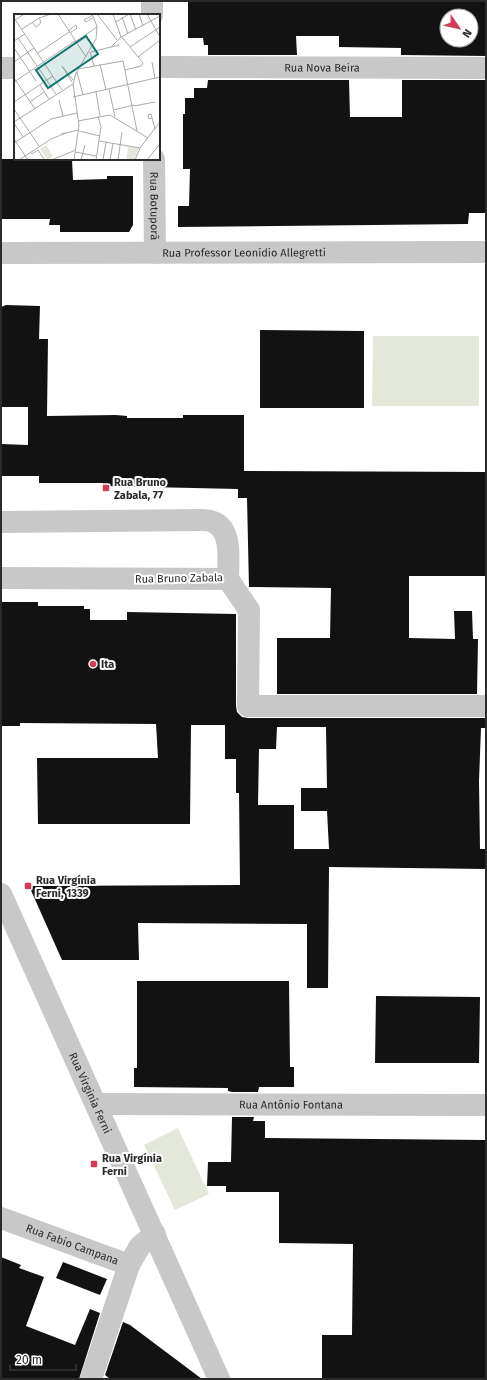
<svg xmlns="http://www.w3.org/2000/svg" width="487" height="1380" viewBox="0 0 487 1380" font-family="'Fira Sans',sans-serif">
  <rect width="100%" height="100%" fill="#fff"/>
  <path fill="#e3e8da" d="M373,336H479V406H372Z
    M178,1128L209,1194L175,1210L144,1145Z"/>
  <path fill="#121212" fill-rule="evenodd" d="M188,1H486V56L401,55V48L339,47V36H296L297,55H208V45H204L203,38H188ZM447,16H471V40H447Z
    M208,80H349L350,117H402V80H486V213H469L468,224L178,227V206H189L190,169H183V114H185V98H194V88H207Z
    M1,159H72L73,180L107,179V176H133V225L129,232H60V225H49L50,219H1Z
    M6,305L40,306L39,339H48L47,416L116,415L127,416V418H183V415H244V471L486,472V576H409V638L455,639L454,611H472L473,639H478L477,694H277V638H330L331,588L249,587L247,498H238V489L103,486V483H39V476H1V444L28,445V407H1V307Z
    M260,330L364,331V408H260Z
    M1,602H38V606H84V609H90V620H127V612L236,614V706L237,712L242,717L248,718H486V728H481L479,781L480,849H486V869L329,867L328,988H307V924L138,923L139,960H62L29,886L240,885L239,793H236V759H225V725H191L190,824H38L37,758H158L156,724L20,723V726H1ZM277,727H326L327,788H301V811H327L329,849H294V805H258L259,749H276Z
    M137,981H289L290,1067H294V1087H259L258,1092H232L228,1091V1088L134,1087V1068H137Z
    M376,996L480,997L479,1063H375Z
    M232,1117H254L253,1121H265V1138L486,1140V1379H322V1335H352L353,1244L279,1243V1192H226V1186H207L208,1162H231Z
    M1,1257L21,1265L19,1268L44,1277L26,1326L75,1345L90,1309L100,1313L79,1379H1Z
    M63,1262L107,1279L100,1295L56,1278Z
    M123,1322L130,1325L202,1379H110L105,1375Z"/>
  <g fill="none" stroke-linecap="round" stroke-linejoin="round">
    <g stroke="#c8c8c8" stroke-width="22">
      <path d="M152,1V15"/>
      <path id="s1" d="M159,67L486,68"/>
      <path d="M1,68H15"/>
      <path id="s2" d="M154,159L155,253"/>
      <path id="s3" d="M1,253L486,252"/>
      <path d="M1,522L201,520C205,520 209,520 213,522C233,529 228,563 228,579L1,578"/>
      <path d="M228,579L249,610L248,706H486"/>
      <path id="s4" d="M1,894L219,1379"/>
      <path id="s5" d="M96,1104L486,1105"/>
      <path id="s6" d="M1,1218L129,1265L140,1246L155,1234"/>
      <path d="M91,1379L129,1265"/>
    </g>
  </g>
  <g fill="#d43b56" stroke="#fff" stroke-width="1.5">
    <rect x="102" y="484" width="8" height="8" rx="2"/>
    <circle cx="93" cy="664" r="4"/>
    <rect x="24" y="882" width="8" height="8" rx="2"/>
    <rect x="90" y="1160" width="8" height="8" rx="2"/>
  </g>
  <g text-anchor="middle" stroke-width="4" stroke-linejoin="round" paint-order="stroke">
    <g font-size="11" fill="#2b2b2b" stroke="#fff">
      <text dy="4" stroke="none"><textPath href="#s1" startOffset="163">Rua Nova Beira</textPath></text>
      <text dy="4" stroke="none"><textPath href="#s2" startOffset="47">Rua Botuporã</textPath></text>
      <text dy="4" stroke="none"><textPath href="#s3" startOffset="243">Rua Professor Leonídio Allegretti</textPath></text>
      <text transform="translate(179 578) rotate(-1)" y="4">Rua Bruno Zabala</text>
      <text dy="4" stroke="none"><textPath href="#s4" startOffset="218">Rua Virginía Ferni</textPath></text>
      <text dy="4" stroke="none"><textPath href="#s5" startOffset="195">Rua Antônio Fontana</textPath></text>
      <text dy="4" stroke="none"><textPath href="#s6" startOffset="76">Rua Fabio Campana</textPath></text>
    </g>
    <g font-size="11" font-weight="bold" fill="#2b2b2b" stroke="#fff" text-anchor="start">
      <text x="114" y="486">Rua Bruno<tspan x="114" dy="13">Zabala, 77</tspan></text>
      <text x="101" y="668">Ita</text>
      <text x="36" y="884">Rua Virgínia<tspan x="36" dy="13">Ferni, 1339</tspan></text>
      <text x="102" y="1162">Rua Virgínia<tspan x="102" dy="13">Ferni</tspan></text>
    </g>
  </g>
  <g transform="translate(14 14)">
    <rect width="146" height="146" fill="#fff"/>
    <path d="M32,131L39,142L34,146L26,135ZM114,133L125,134L120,146H112Z" fill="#e3e8da"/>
    <path fill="none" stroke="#aaa" stroke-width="1" d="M44,0L72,43M83,0L103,26M99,0L107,23M116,0L122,16M125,0L129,12M133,0L146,23M79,1L70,6L72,8L80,3M108,3L114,20M0,4L48,76M0,7L10,0M18,8L22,13L25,11L27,8L25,4M102,8L115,0M8,15L25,4L37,0M54,17L62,11L63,14L56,19M108,23L129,49L127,52L111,56M4,24L42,80M0,27L11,20M61,28L83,13M97,33L107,23L146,2M116,33L146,13M0,34L22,67M76,38L80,52M77,38L105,31M24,39L55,18M124,43L146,26M0,48L20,34M138,48L141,64M86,50L92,76M64,55L109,47L123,117M63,58L69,81M0,64L21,95M0,68L61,27M58,68L48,52L59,66M26,71L35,85M95,75L101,103M82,78L86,102M59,83L146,63M45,86L49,102M0,88L39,62M16,88L30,78M120,92L141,88M0,95L25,132M99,96L120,91M138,104L135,105L134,101L137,100L141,115M64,107L96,101L134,124M0,108L59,70M0,109L9,123M65,117L86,122M47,120L65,116M0,125L14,146M85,127L126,134M0,129L37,105L63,99M16,138L18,140L24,136L30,145M61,138L82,142M5,146L37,125L52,119M37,146L62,136M60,146L65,111L59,70L62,59L82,25L83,12L78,0M67,146L71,131M82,146L87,113L84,102M89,146L92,128M96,146L99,129M104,146L108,118M121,146L126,134L146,108M133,146L146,130"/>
    <path fill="#0f766e" fill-opacity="0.15" stroke="#0f766e" stroke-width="2" d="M72,22L84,40L34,74L22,56Z"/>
    <rect width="146" height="146" fill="none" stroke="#2b2b2b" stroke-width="2"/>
  </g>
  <rect width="487" height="1380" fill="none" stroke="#2b2b2b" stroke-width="4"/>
  <g transform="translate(459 28) rotate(124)"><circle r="19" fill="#ffffff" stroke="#aaaaaa"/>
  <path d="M0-3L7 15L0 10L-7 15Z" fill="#d43b56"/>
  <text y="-6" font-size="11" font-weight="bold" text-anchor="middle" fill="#2b2b2b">N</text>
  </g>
  <path d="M10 1364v6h66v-6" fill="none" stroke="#2b2b2b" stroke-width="2"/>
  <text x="16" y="1364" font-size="12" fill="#2b2b2b" stroke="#ffffff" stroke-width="3" paint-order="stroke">20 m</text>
</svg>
